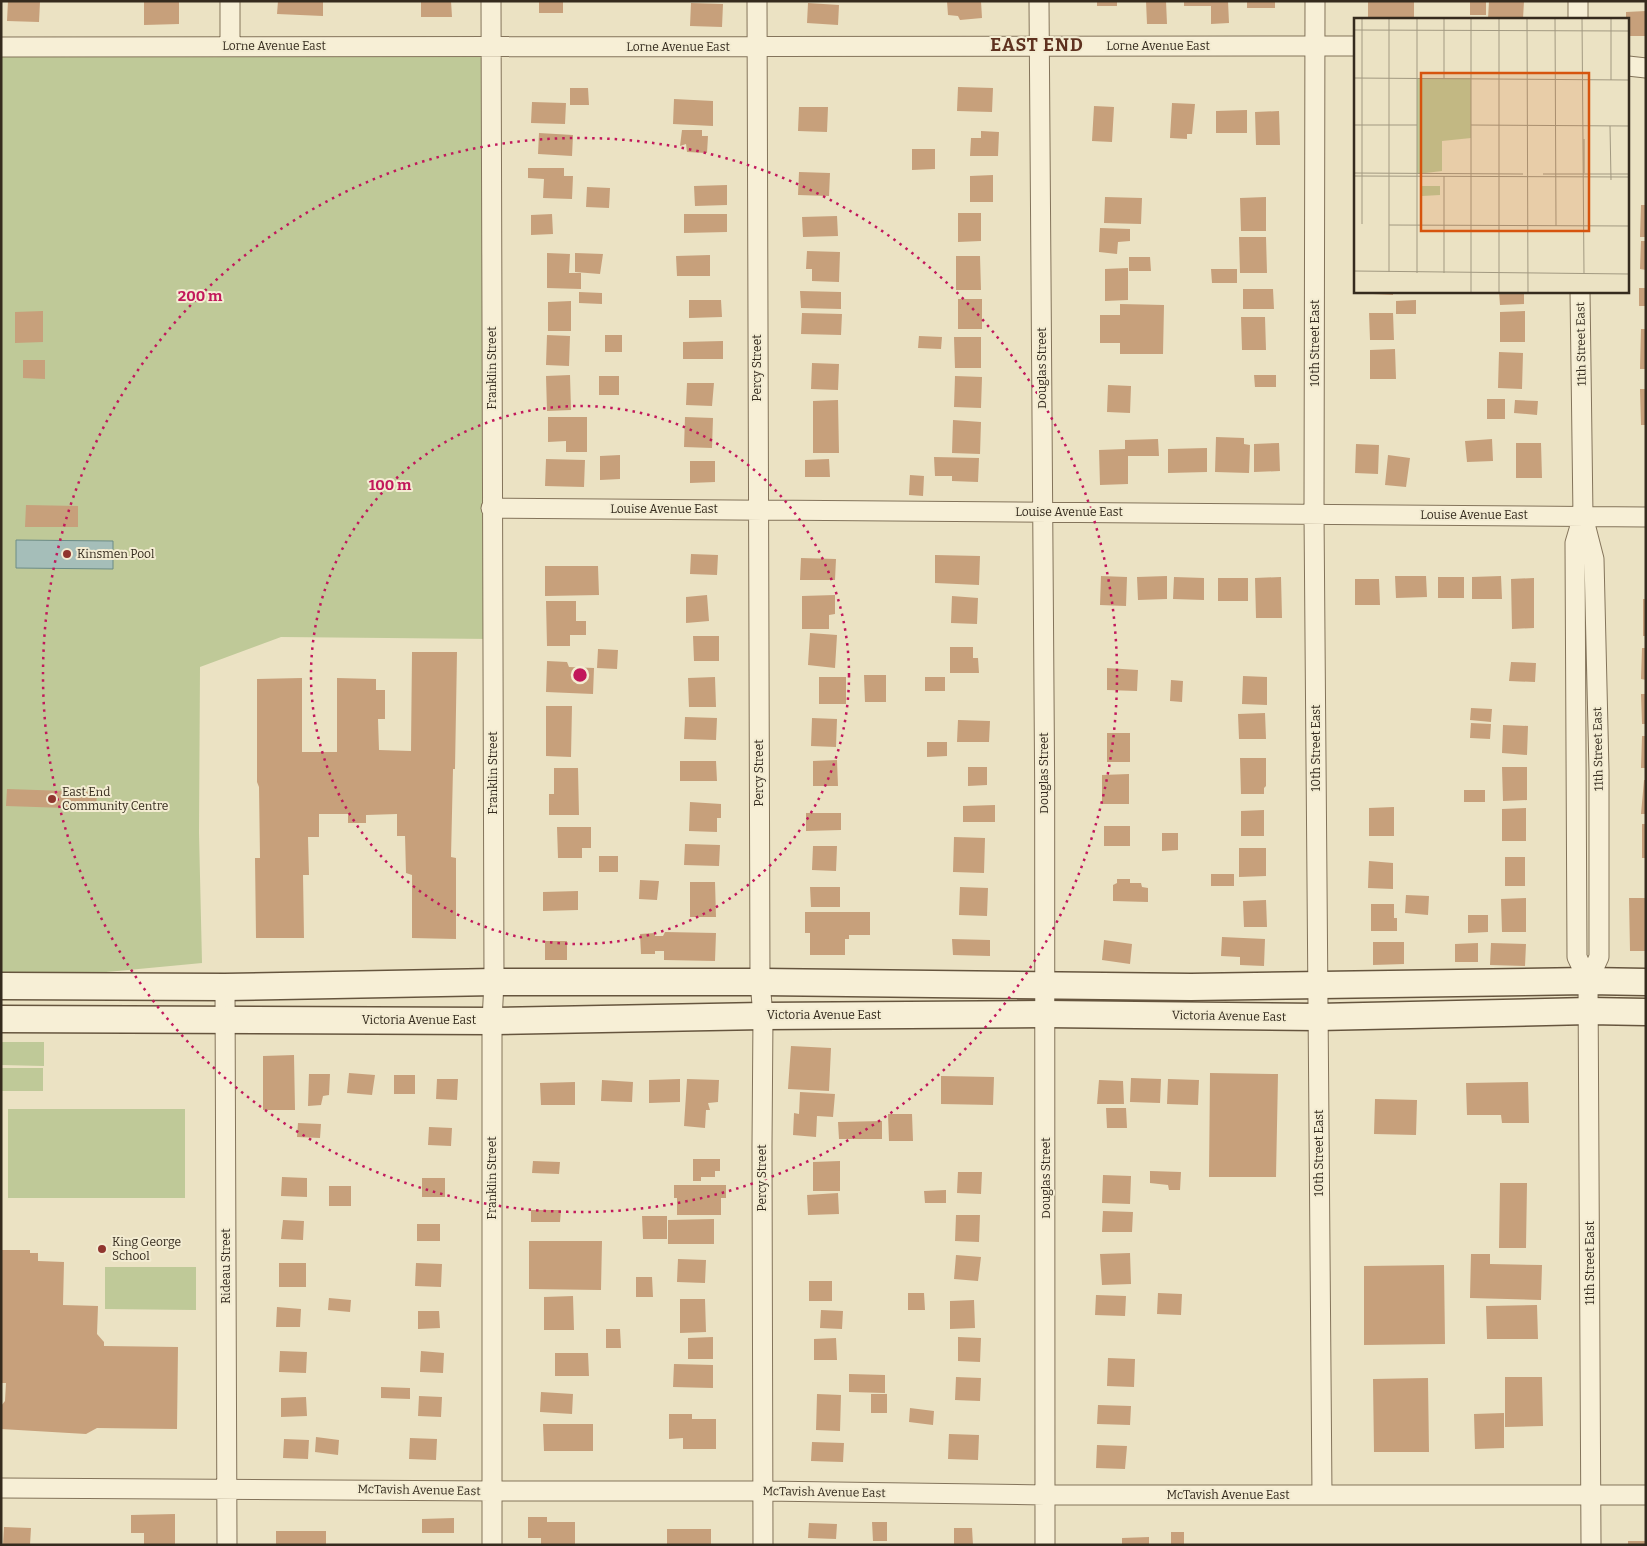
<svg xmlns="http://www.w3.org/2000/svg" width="1647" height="1546" viewBox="0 0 1647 1546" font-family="Bitter,serif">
  <rect width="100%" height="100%" fill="#ebe2c3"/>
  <path fill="#bfc998" d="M1,47H491L493,639L281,637L200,667L199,833L202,963L1,982Z
    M1,1042H44V1066L1,1065Z
    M1,1068H43V1091H1Z
    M8,1109H185V1198H8Z
    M105,1267H196V1310L105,1309Z"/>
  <path fill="#a5beb9" stroke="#6c8c86" d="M16,540L113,541V569L16,568Z"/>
  <path fill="#c7a07b" d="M8,1L40,2L39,22L7,21Z
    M144,1H179V24L144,25Z
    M278,1H323V16L277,14Z
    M421,1H451L452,17H421Z
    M539,1H563V13H539Z
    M947,1H981L982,18L960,20L958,16L948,15Z
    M1097,1H1117V6H1097Z
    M1146,1H1166L1167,24H1147Z
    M1184,1H1228L1229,23L1211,24V6H1184Z
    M1247,1H1275V8H1247Z
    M1368,1H1414V19H1368Z
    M1470,1H1486V15H1470Z
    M1489,1H1524L1523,19H1488Z
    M691,3L723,4L722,27L690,26Z
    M808,3L839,5L838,25L807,23Z
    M1646,11V36H1628V19H1626V12Z
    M958,87L993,88L992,112L957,111Z
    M570,88H588L589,105H570Z
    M674,99L713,101V126L673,124Z
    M532,102L566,103L565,124L531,123Z
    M1172,103L1195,104L1192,134H1187V139L1170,138Z
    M1094,106L1114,107L1112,142L1092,141Z
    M799,107H828L827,132L798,131Z
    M1247,110V133H1216V111Z
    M1279,111L1280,145H1256L1255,112Z
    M682,130H702V136H708L707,153L687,152L686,144L680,146Z
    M981,131L999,132L998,156H970L971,138H981Z
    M539,133L573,135L572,156L538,154Z
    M912,149H935V169L912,170Z
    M528,168H564V176H573L572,199L543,198L544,179L528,178Z
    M799,172L830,173L829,196L798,195Z
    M993,175V202H970V176Z
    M727,185V205L695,206L694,186Z
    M587,187L610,188L609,208L586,207Z
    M1105,197L1142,198L1141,224L1104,223Z
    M1266,197V231H1241L1240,198Z
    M1641,205H1646V237H1640Z
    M958,213H981V241L958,242Z
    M552,214L553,234L531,235V215Z
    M684,214H727V232L684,233Z
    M837,216L838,236L803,237L802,217Z
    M1100,228L1130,229V241L1118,242L1117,254L1099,252Z
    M1239,237H1266L1267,273H1240Z
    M1641,241H1646V270L1640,269Z
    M807,251L840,252L839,282L812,281V269H806Z
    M547,253L570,254L569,273H581V289L547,288Z
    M575,253L603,254L600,274L575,272Z
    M710,255V276H677L676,256Z
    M956,256H980L981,290H956Z
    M1129,257H1150L1151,271H1129Z
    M1128,268V300L1105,301V269Z
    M1211,269H1237V283H1212Z
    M1639,288H1646V306H1639Z
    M1243,289H1273L1274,309H1243Z
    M800,291L841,292V309L801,308Z
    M1373,291H1393V295L1373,294Z
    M1499,291H1524V304L1500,305Z
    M579,292L602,293V304L579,303Z
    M958,299H982V329H958Z
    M689,300H721L722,317L689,318Z
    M1416,300V314H1396V301Z
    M571,301V331H548V302Z
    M1120,304L1164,305L1163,354H1120V343H1100V315H1120Z
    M43,311V342L15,343V312Z
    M1525,311V342H1500V312Z
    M802,313L842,314L841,335L801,334Z
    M1369,313H1393L1394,340H1370Z
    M1241,317H1265L1266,350H1242Z
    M1641,329H1646V369H1640Z
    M547,335L570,336L569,366L546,365Z
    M605,335H622V352H605Z
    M919,336L942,337L941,349L918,348Z
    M954,337H981V368H955Z
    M723,341V359H683V342Z
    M1395,349L1396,379H1370V350Z
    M1499,352L1523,353L1522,389L1498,388Z
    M23,360H45V379L23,378Z
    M812,363L839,364L838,390L811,389Z
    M570,375L571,410L547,411L546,376Z
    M1254,375H1276V387H1255Z
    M599,376H619V395H599Z
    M955,376L982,377L981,408L954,407Z
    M687,383H714L712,406L686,405Z
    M1108,385L1131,386L1130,413L1107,412Z
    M1640,389H1646V425H1641Z
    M1487,399H1505V419H1487Z
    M838,400L839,453H813V401Z
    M1515,400L1538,401L1537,415L1514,413Z
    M548,417H587V452H566V441L548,442Z
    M685,417L713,418L712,448L684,447Z
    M953,420L981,422L980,454L952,453Z
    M1216,437L1244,438V444L1250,445L1249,473L1215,472Z
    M1158,439L1159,456H1128V484L1100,485L1099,450L1125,449V440Z
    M1492,439L1493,461L1467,462L1465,441Z
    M1279,443L1280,471L1254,472V444Z
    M1516,443H1541L1542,478H1516Z
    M1356,444L1379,445L1378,474L1355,473Z
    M1207,448V472L1168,473V449Z
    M620,455V479L600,480V456Z
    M1388,455L1410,458L1406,487L1385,485Z
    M934,457L979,458L978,482L952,481V476H935Z
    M546,459L585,460L584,487L545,486Z
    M829,459L830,477H805V460Z
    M690,461H715V482L690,483Z
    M910,475L924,476L923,496L909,495Z
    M26,505L78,506V527H25Z
    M691,554L718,555L717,575L690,574Z
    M935,555L980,556L979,585L935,583Z
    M801,558L836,559L835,580H800Z
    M545,566H598L599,595L545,596Z
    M1101,576L1127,577L1126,606L1100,605Z
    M1167,576V599L1138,600L1137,577Z
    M1395,576H1426L1427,597L1396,598Z
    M1501,576L1502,599H1472V577Z
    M1174,577L1204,578V600L1173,599Z
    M1281,577L1282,618H1256L1255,578Z
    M1438,577H1464V598H1438Z
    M1218,578H1248V601H1218Z
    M1534,578V628L1512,629L1511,579Z
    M1355,579H1379L1380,605H1355Z
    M707,595L709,621L686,623V597Z
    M835,595V614L829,615V629H802V596Z
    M952,596L978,598L977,624L951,623Z
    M1643,599H1646V636H1643Z
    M546,601H576V621H586V635H570V646H547Z
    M810,633L837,635L835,668L808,665Z
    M693,636H719V661H694Z
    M950,647H973V658H978L979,673H950Z
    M1642,648H1646V680L1641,679Z
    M598,649L618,650L617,669L597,668Z
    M412,652H457L455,769H453L451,857L456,858V939L412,938V875L406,873L405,836H397V814L366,815V823H348V814H319V837H308L309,875H303L304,938H256L255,858H260L259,787L257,782V679L302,678V752H337V678L376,679V690H385V719H378L379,750L411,751Z
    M547,661L567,662L569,667L594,668L593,694L546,692Z
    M1511,662L1536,663L1535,682L1509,681Z
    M1107,668L1138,670L1137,691L1107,690Z
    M864,675H886V702H865Z
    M1243,676L1267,677V705L1242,704Z
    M715,677L716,707H689L688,678Z
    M819,677H846V704H819Z
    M925,677H945V691H925Z
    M1171,680L1183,681L1182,702L1170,701Z
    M1641,694H1646V724H1642Z
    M546,706H572L571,757L546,756Z
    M1471,708L1492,709L1491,722L1470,720Z
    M1265,713L1266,739H1239L1238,714Z
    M685,717L717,718L716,740L684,739Z
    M812,718L837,719L836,747L811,746Z
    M958,720L990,721L989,742H957Z
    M1471,723L1491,724L1490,739L1470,738Z
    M1503,725L1528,726L1527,755L1502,753Z
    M1107,733H1130V762H1107Z
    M1642,736H1646V768H1641Z
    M927,742H947V756L927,757Z
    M1240,758H1266V786L1264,788V794H1241Z
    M837,760L838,786H813V761Z
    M680,761H716L717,781H680Z
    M968,767H987V785L968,786Z
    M1502,767H1527V800L1503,801Z
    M554,768H578L579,815H549V794H554Z
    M1129,774V804H1102V775Z
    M1644,780H1646V814H1641Z
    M7,789L97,792L96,809L6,806Z
    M1464,790H1485V802H1464Z
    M690,802L721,804V818H717V832L689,831Z
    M995,805V822H963V806Z
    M1394,807V836H1369V808Z
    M1526,808V841H1502V809Z
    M1264,810V836H1241V811Z
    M806,813H841V830L806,831Z
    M1642,824H1646V858H1642Z
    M1104,826H1130V846H1104Z
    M557,827H591V848H582V858H558Z
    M1162,833H1178V850L1162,851Z
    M954,837L985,838L984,873L953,872Z
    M685,844L720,845L719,866L684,865Z
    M813,846H837L836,871L812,870Z
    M1239,848H1266V876L1239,877Z
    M599,856H618V872H599Z
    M1505,857H1525V886H1505Z
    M1369,861L1393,863V889L1368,888Z
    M1211,874H1234V886H1211Z
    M1117,879H1130V883H1141L1142,887L1148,888V902L1113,901V885L1117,883Z
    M640,880L659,881L657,900L639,899Z
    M690,882H715L716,917H690Z
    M810,887H840V907H811Z
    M960,887L988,888L987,916L959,915Z
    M578,891V910L543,911V892Z
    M1406,895L1429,896L1428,915L1405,913Z
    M1526,898V932H1502L1501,899Z
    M1629,898H1646V951H1630Z
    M1266,900L1267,927H1244L1243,901Z
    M1371,904H1394V918H1397V931H1371Z
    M805,912H870V935H849V939H845V955H810V933H805Z
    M1468,915H1488V932L1468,933Z
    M665,932L716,933L715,961L664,960V951H655V954H641L640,934L655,933V936H663Z
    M1222,937L1265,939L1264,966L1240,965V957L1221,956Z
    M952,939L990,940V956L953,955Z
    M1104,940L1132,944L1130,964L1102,960Z
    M545,941H567V960H545Z
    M1373,942H1404V964L1373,965Z
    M1478,943V962H1455V944Z
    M1491,943L1526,944L1525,966L1490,965Z
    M791,1046L831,1048L829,1091L788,1089Z
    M294,1055L295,1110H263V1056Z
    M349,1073L375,1075L372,1095L347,1093Z
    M1210,1073L1278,1074L1276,1177H1209Z
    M309,1074H330L329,1095L323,1096L321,1105L308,1106Z
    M394,1075H415V1094H394Z
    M941,1076L994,1077L993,1105L941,1104Z
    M1131,1078L1161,1079L1160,1103L1130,1102Z
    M437,1079H458L457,1100L436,1099Z
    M680,1079V1102L649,1103V1080Z
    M687,1079L719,1080L718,1102L708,1103L710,1110H706L705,1128L684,1126Z
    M1168,1079L1199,1080L1198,1105L1167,1104Z
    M602,1080L633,1082L632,1102L601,1101Z
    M1099,1080L1123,1081L1124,1104H1097Z
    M575,1082V1105H541L540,1083Z
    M1528,1082L1529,1123H1502L1501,1115H1467L1466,1083Z
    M800,1092L835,1094L833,1117L817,1116L816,1137L793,1135L794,1113L799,1114Z
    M1375,1099L1417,1100L1416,1135L1374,1134Z
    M1106,1108H1126L1127,1128H1107Z
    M888,1114H912L913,1141H889Z
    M882,1121V1139H839L838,1122Z
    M298,1123L321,1124L320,1138L297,1137Z
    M429,1127L452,1128L451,1146L428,1145Z
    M693,1159H720V1171H715V1177H701V1181H693Z
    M533,1161L560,1162L559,1174L532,1173Z
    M840,1161V1191H813V1162Z
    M1150,1171L1181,1172L1180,1190H1169L1168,1185L1150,1183Z
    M958,1172H982L981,1194L957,1193Z
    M1103,1175L1131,1176L1130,1204L1102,1203Z
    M282,1177L307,1178V1197L281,1196Z
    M422,1178H445V1197H422Z
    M1500,1183H1527L1526,1248H1499Z
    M674,1185H726V1198H721V1215H677V1198H674Z
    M329,1186H351V1206H329Z
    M946,1190V1203H925L924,1191Z
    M838,1193L839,1214L808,1215L807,1195Z
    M531,1210H561L560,1222H531Z
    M1103,1211L1133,1212L1132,1232H1102Z
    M956,1215H980L979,1242L955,1241Z
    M642,1216H667V1239H643Z
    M714,1219V1244H668V1220Z
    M283,1220L304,1221L303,1240L281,1239Z
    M417,1224H440V1241H417Z
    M529,1241H602L601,1290L529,1289Z
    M2,1250H30V1253H38V1261L64,1262L63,1305L98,1306L97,1334L104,1342V1346L178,1347L177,1429L97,1428L86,1434L1,1429V1406L5,1401L6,1383H1Z
    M1130,1253L1131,1284L1102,1285L1100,1254Z
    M1471,1254H1490V1264L1542,1265L1541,1300L1470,1298Z
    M956,1255L981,1257L978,1281L954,1279Z
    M678,1259L706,1260L705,1283L677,1282Z
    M279,1263H306V1287H279Z
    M416,1263L442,1264L441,1287L415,1286Z
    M1444,1265L1445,1344L1364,1345V1266Z
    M636,1277H652L653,1297H636Z
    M809,1281H832V1301H809Z
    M908,1293H924L925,1310H908Z
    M1158,1293L1182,1294L1181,1315L1157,1314Z
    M1096,1295L1126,1296L1125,1316L1095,1315Z
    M573,1296L574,1330H544V1297Z
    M329,1298L351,1300L350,1312L328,1310Z
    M680,1299H705L706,1332L680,1333Z
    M974,1300L975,1328L950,1329V1301Z
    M1537,1305L1538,1339H1487L1486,1306Z
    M277,1307L301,1309L300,1327H276Z
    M821,1310L843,1311L842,1329L820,1328Z
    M418,1311H439L440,1328L418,1329Z
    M606,1329H620L621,1348H606Z
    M713,1337V1359H688V1338Z
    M958,1337L981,1338L980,1362L958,1361Z
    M836,1338L837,1360H814V1339Z
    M280,1351L307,1352L306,1373L279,1372Z
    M421,1351L444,1353L443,1373L420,1372Z
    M555,1353H588L589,1376H555Z
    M1108,1358L1135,1359L1134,1387L1107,1386Z
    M674,1364L713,1365V1388L673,1387Z
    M849,1374L885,1375V1393L849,1392Z
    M956,1377L981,1378L980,1401L955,1400Z
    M1505,1377H1542L1543,1426L1505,1427Z
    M1428,1378L1429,1452H1374L1373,1379Z
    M381,1387L410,1388V1399L381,1398Z
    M541,1392L573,1394L572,1414L540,1412Z
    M817,1394L841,1395L840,1431L816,1430Z
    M871,1394H887V1413H871Z
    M419,1396L442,1397L441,1417L418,1416Z
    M306,1397L307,1416L281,1417V1398Z
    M1098,1405L1131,1406L1130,1425L1097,1424Z
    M910,1408L934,1411L933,1425L909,1422Z
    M1504,1413V1448L1475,1449L1474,1414Z
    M669,1414H692V1419H716V1449H683V1438L669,1439Z
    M543,1424H593V1451H544Z
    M949,1434L979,1435L978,1460L948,1459Z
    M316,1437L339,1440L338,1455L315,1452Z
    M410,1438L437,1439L436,1460L409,1459Z
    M284,1439L309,1440L308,1459L283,1458Z
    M812,1442L844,1443L843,1462L811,1461Z
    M1097,1445L1127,1446L1125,1469L1096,1468Z
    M175,1514V1545H144V1533H131V1515Z
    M528,1517H547V1522H575V1544H541V1538H528Z
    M454,1518V1533H422V1519Z
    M872,1522H887V1541H873Z
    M809,1523L837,1524L836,1539L808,1538Z
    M4,1527L31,1528L30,1545H3Z
    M954,1528H972L973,1545H954Z
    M667,1529H711V1545H667Z
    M276,1531H326V1545H276Z
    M1171,1532H1184V1545H1171Z
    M1149,1537V1545H1122V1538Z
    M1628,1541H1646V1545H1628Z"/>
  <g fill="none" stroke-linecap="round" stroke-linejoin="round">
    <defs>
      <path id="street" d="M230,1V46
        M491,1L494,982L492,1021V1545
        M757,1L760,982L763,1016L762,1146L763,1545
        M1039,1C1045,516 1046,1030 1045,1545
        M1315,1L1314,514L1322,1495
        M1578,1V19
        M1,47L1356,46
        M1628,66L1646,68
        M1580,291L1583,516L1594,559L1599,771V957L1588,981
        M491,508L1646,517
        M1583,516L1575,543L1577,957L1588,981L1591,1545
        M225,987L227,1545
        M1,1488L492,1491H763L1045,1495H1646"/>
      <path id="secondary" d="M1,986L225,987L494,982H760L1191,987L1588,981L1646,982
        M1,1019L492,1021L763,1016L1045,1014L1318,1017L1589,1011L1646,1012"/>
    </defs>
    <use href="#street" stroke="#84745b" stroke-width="21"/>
    <use href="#secondary" stroke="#66553e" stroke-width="29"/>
    <use href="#street" stroke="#f7efd6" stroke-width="19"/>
    <use href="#secondary" stroke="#f7efd6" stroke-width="26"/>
  </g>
  <g fill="none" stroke="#c2185b" stroke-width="2.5" stroke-dasharray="2.5 5">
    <circle cx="580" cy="675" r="269"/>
    <circle cx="580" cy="675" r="537"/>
  </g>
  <g fill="#90352e" stroke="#f3ecd2" stroke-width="2">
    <circle cx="67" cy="554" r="5"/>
    <circle cx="52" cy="799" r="5"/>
    <circle cx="102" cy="1249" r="5"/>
  </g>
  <g text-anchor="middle" stroke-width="4" stroke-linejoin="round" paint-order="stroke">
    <g font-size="12" fill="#352b1e" stroke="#f3ecd2">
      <text x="274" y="50">Lorne Avenue East</text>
      <text x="1158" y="50">Lorne Avenue East</text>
      <text x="678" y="51">Lorne Avenue East</text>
      <text transform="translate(1315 343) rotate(-90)" y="4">10th Street East</text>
      <text transform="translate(1581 344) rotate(-91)" y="4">11th Street East</text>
      <text transform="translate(492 368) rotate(-90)" y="4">Franklin Street</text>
      <text transform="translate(757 368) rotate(-90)" y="4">Percy Street</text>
      <text transform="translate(1042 368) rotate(-90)" y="4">Douglas Street</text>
      <text x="664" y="513">Louise Avenue East</text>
      <text x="1069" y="516">Louise Avenue East</text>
      <text x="1474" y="519">Louise Avenue East</text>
      <text transform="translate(1316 748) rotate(-90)" y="4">10th Street East</text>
      <text transform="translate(1598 749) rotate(-91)" y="4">11th Street East</text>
      <text transform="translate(493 773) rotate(-90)" y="4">Franklin Street</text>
      <text transform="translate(759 773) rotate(-90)" y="4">Percy Street</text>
      <text transform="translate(1044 773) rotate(-90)" y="4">Douglas Street</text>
      <text x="824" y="1019">Victoria Avenue East</text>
      <text transform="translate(1229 1016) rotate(1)" y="4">Victoria Avenue East</text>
      <text x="419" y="1024">Victoria Avenue East</text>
      <text transform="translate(1319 1153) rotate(-90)" y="4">10th Street East</text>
      <text transform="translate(492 1178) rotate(-90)" y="4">Franklin Street</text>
      <text transform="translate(762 1178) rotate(-90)" y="4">Percy Street</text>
      <text transform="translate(1046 1178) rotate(-90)" y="4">Douglas Street</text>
      <text transform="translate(1590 1263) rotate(-90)" y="4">11th Street East</text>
      <text transform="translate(226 1266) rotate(-90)" y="4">Rideau Street</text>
      <text transform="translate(419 1490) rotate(1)" y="4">McTavish Avenue East</text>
      <text transform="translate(824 1492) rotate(1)" y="4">McTavish Avenue East</text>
      <text x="1228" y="1499">McTavish Avenue East</text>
    </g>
    <g font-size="12" fill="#352b1e" stroke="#f3ecd2" text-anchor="start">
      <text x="77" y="558">Kinsmen Pool</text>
      <text x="62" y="796">East End<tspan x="62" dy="14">Community Centre</tspan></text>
      <text x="112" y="1246">King George<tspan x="112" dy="14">School</tspan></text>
    </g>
    <g font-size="18" font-weight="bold" letter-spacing="1" fill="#5f3220" stroke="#f3ecd2">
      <text x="1037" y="51">EAST END</text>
    </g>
  </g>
  <g transform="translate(1354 18)">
    <rect width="275" height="275" fill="#ebe2c3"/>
    <path d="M63,60H117V120L88,123V153L63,156ZM68,168H86V177L68,178Z" fill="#bfc998"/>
    <path fill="none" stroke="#a29981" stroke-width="1" d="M8,0V206M90,0V60M117,0V275M145,0V275M173,0L174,275M201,0L202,208M228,0L230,256M0,12L275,13M0,60L275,62M257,62V0M0,107H63M117,107L275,108M256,108L257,162M0,155L169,156M230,155V121M189,156H275M0,158L275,159M90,158V255M35,207L275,208M0,253L275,256M35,254V0M63,255V0"/>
    <path fill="#d6540e" fill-opacity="0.15" stroke="#d6540e" stroke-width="2.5" d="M67,55H235V213H67Z"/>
    <rect width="275" height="275" fill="none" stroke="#352b1e" stroke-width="2.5"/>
  </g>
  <circle cx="580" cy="675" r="8" fill="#c2185b" stroke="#f3ecd2" stroke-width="2.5"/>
  <g font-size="15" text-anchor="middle" font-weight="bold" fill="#c2185b" stroke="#f3ecd2" stroke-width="4" stroke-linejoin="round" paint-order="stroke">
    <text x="200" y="301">200 m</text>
    <text x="390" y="490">100 m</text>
  </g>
  <rect width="1647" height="1546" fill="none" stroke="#352b1e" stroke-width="5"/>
</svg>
